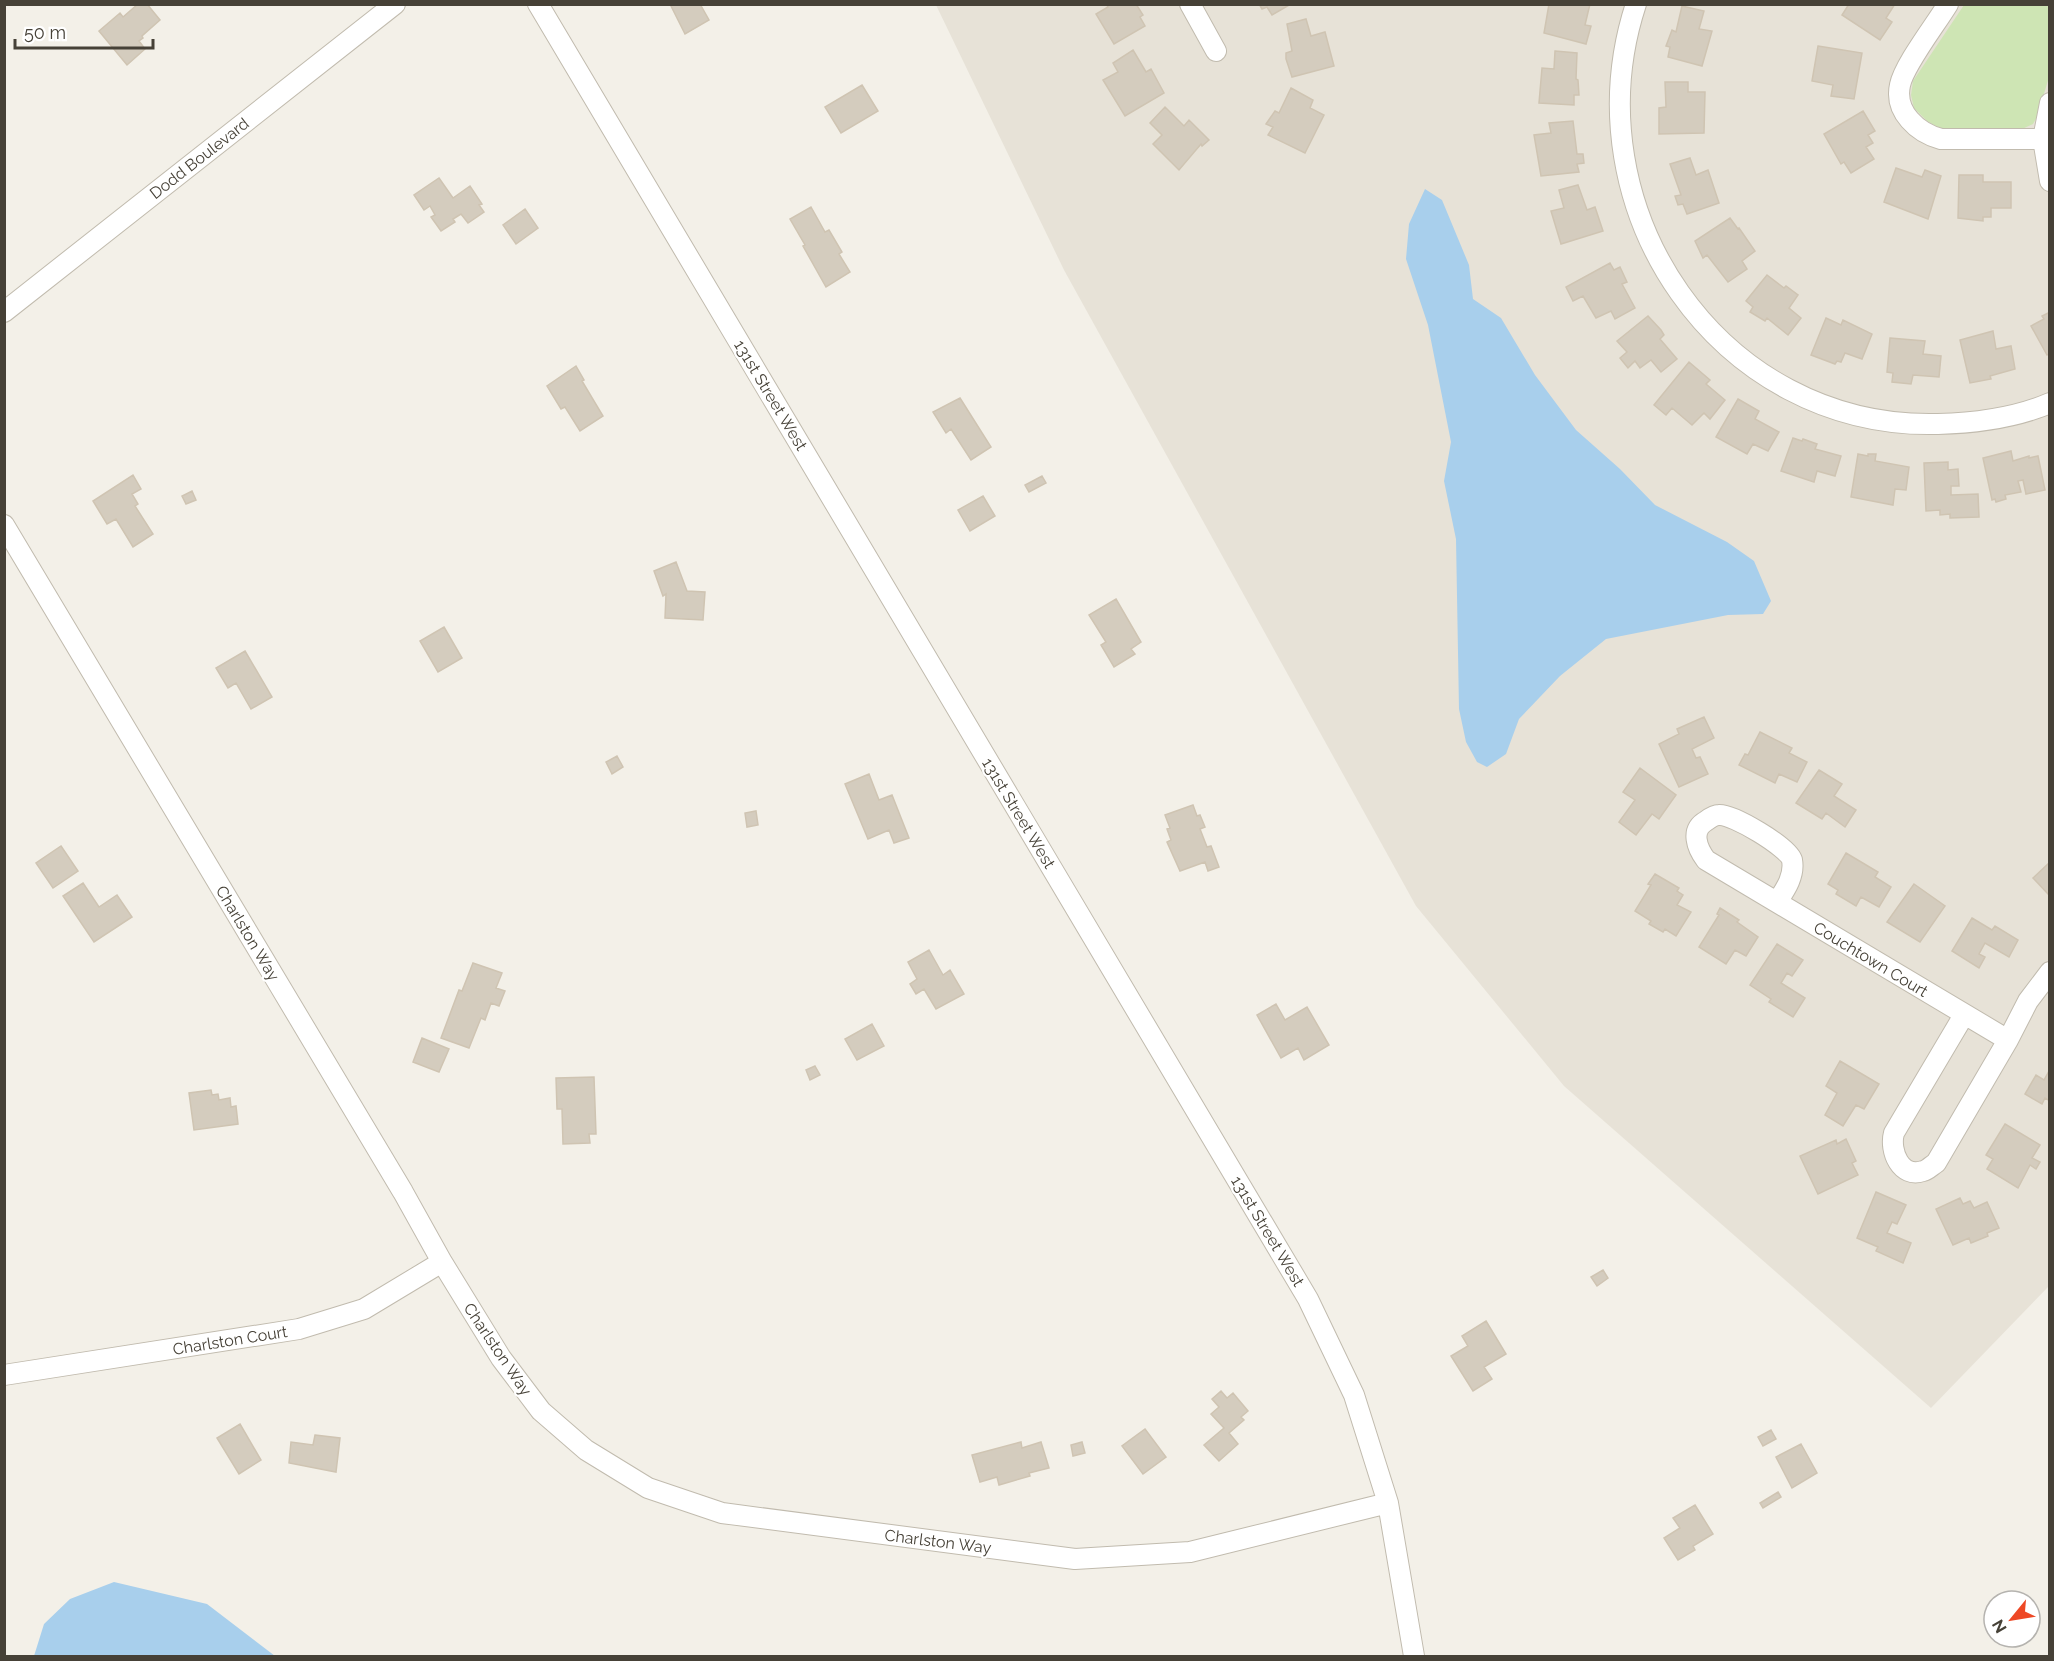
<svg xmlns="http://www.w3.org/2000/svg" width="2054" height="1661" viewBox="0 0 2054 1661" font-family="Raleway,sans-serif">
  <rect width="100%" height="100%" fill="#f3f0e8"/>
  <path fill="#e7e2d7" d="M936,5H2049V1286L1931,1408L1564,1086L1416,906L1064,270Z"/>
  <path fill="#cee5b4" d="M1964,5H2049V77L2037,117L2033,124L2020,130L1939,128L1927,121L1914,108L1911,95L1913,81Z"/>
  <path fill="#a8cfec" d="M1425,189L1442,200L1469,265L1473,299L1501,318L1535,375L1576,430L1620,469L1655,505L1727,542L1754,561L1771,601L1763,614L1728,615L1606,639L1560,676L1519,719L1506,754L1487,767L1477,762L1466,742L1459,709L1456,539L1444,481L1451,442L1428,325L1406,259L1409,224Z
    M114,1582L207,1604L275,1656H34L44,1624L70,1599Z"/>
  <path fill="#d4ccbe" stroke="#cfc4b2" stroke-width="1.5" d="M138,4H147L160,20L142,36L143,38L139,41L145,49L127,65L99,31L120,13L123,17Z
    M670,4H700L709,20L685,34Z
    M1106,4H1136L1143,15L1140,17L1145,26L1114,44L1096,14L1108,7Z
    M1259,4H1291L1272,15L1267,7L1262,9Z
    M1549,4H1590L1585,25L1591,26L1586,44L1544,33Z
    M1849,4H1895L1886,18L1892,22L1880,40L1842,15Z
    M1682,6L1704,11L1699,29L1712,31L1702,66L1668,57L1670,47L1666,46L1672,30L1676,32Z
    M1306,19L1311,36L1325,32L1334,66L1292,77L1286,59V53L1292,51L1287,24Z
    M1818,46L1862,53L1854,99L1831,96L1833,85L1812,81Z
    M1133,50L1146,72L1151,69L1164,93L1125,116L1103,80L1118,72L1113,63Z
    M1555,51L1577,53L1576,79L1578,80L1579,95H1574V105L1539,103L1542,68L1554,69Z
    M1665,82H1688V92H1705L1704,133L1659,134V108L1666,107Z
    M862,85L878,111L841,133L825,107Z
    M1291,88L1313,100L1310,108L1324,115L1305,153L1268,135L1273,127L1266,124L1275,111L1279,113Z
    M1165,107L1184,126L1189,120L1209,140L1202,146L1201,144L1179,170L1153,144L1162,135L1150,123Z
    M1863,111L1875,131L1868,135L1873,143L1866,147L1874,159L1851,173L1844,162L1841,164L1824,134Z
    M1573,121L1577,154H1583L1584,163L1577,164L1579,172L1541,176L1534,135L1551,133L1549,123Z
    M1690,158L1696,175L1708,170L1719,203L1687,214L1683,204L1678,205L1675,196L1681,195L1670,164Z
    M1896,168L1922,177L1925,170L1941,176L1928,219L1884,202Z
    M1959,175H1983V182H2011V208H1991V217H1983V221L1958,218Z
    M439,178L453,198L470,186L482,204L479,205L484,212L468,223L461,214L453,219L455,222L441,231L431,217L435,215L430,206L424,210L414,195Z
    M1578,185L1587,210L1595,207L1603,231L1561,244L1551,211L1564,208L1559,190Z
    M811,207L825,232L829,230L842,252L839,254L850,272L826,287L803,246L805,245L790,219Z
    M525,209L538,228L516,244L503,225Z
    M1730,218L1738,229L1739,228L1755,251L1742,261L1747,269L1728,282L1707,255L1703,258L1695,241Z
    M1610,263L1614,270L1620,267L1627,282L1622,284L1635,308L1615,319L1611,311L1596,318L1583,296L1573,301L1566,287Z
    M1767,275L1784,288L1786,286L1798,295L1789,308L1801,318L1788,335L1767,318L1765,321L1750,312L1753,307L1746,301Z
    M2050,312V353L2047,355L2031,326L2044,319L2042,316Z
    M1648,316L1661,330L1664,335L1660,339L1677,359L1661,372L1651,360L1640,368L1635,361L1628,368L1620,358L1627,352L1617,341Z
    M1826,318L1841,325L1843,320L1872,334L1862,359L1845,353L1841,362L1837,361L1835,364L1811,355Z
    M1993,331L1996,349L2011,346L2015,369L1990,376L1991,379L1970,383L1960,340Z
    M1890,338L1925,341L1923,354L1941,356L1939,377L1913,375L1911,384L1892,382L1893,373L1887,372Z
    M1689,362L1710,380L1706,384L1725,400L1710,419L1704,413L1692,425L1672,408L1666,415L1654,405Z
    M576,366L584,380L582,381L603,416L580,431L565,407L561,409L547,386Z
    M960,398L991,447L971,460L951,429L946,433L933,412Z
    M1738,399L1759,411L1755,419L1779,432L1768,451L1753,444L1747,454L1716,437Z
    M1793,438L1802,441L1803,439L1817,444L1815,449L1841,456L1835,476L1817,471L1814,482L1781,471Z
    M2011,451L2013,461L2029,456V458L2038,456L2045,490L2026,494L2023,480L2018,481L2021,492L2005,495L2006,499L1996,502L1995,499L1992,500L1983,458Z
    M1858,454L1868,456V454H1876L1875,461L1909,467L1906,490L1895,489L1893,505L1851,497Z
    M1948,462V470L1958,469L1959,486H1951V495L1978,494L1979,517L1950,518V514L1940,515V510L1926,511L1924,463Z
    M133,475L141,489L132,494L138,504L135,506L153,534L133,547L116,519L107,524L93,501Z
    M1042,476L1046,483L1029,492L1025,485Z
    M192,491L196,500L186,504L182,496Z
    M983,496L995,516L970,531L958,510Z
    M676,562L687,591L705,592L703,620L665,618L666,594L663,596L654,571Z
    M1116,599L1141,642L1131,649L1135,654L1114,667L1101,645L1106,642L1089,615Z
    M444,627L462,658L438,672L420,641Z
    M245,651L272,697L251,709L236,683L228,688L216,668Z
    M1704,717L1714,738L1692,749L1696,758L1700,757L1708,774L1679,787L1659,744L1679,734L1677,729Z
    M1760,732L1792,748L1789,753L1807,762L1797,782L1779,774L1775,783L1739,765L1745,754L1748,755Z
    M617,756L623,767L612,774L606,762Z
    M1640,768L1676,795L1659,819L1652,814L1636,835L1619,822L1635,800L1623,792Z
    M1819,770L1842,784L1834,796L1856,810L1845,827L1826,813L1822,819L1796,803Z
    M869,774L879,800L892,795L909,838L894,843L889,830L868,839L845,784Z
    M1193,805L1197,816L1200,815L1205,827L1200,829L1207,847L1211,846L1219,867L1208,871L1205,862L1180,871L1167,842L1171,840L1167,829L1170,828L1165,815Z
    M756,811L758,825L747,827L745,813Z
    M61,846L78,871L53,888L36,863Z
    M1846,853L1878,872L1875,877L1891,887L1879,907L1861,897L1856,906L1836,894L1838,890L1828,884Z
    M2050,862V896L2033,878Z
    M1655,874L1679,888L1677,891L1683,895L1677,905L1691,912L1676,936L1665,929L1663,932L1649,924L1651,921L1635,911L1651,885L1648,884Z
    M83,883L99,907L117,895L132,917L94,942L63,896Z
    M1914,884L1945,906L1920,942L1887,922Z
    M1720,908L1739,920L1737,922L1758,937L1746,956L1735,950L1726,964L1699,947L1719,915L1717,914Z
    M1972,918L1992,930L1995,926L2018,940L2009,957L1985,943L1979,954L1985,957L1979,968L1952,951Z
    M1777,944L1803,960L1792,976L1787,973L1781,983L1805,998L1793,1017L1769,1002L1771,999L1750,985Z
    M929,950L943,975L950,970L964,994L936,1009L924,989L916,994L910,984L917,979L908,962Z
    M473,963L502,973L496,988L505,991L499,1006L491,1003L485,1020L481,1018L469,1048L441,1038L459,990L462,991Z
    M1276,1004L1285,1020L1307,1007L1329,1045L1304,1060L1298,1048L1281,1058L1257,1015Z
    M872,1024L884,1046L857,1060L845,1039Z
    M422,1038L449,1049L439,1072L413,1062Z
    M1840,1061L1879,1084L1864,1109L1856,1105L1843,1126L1825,1115L1837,1093L1826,1086Z
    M815,1066L820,1075L810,1080L806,1070Z
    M2049,1071L2050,1101L2045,1098L2042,1104L2025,1094L2036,1075L2044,1080Z
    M594,1077L596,1134H589L590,1143L563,1144L562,1109H557L556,1078Z
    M211,1090L212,1095L218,1094L219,1100L230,1098L231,1107L236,1106L238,1124L194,1130L189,1093Z
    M2005,1124L2040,1145L2032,1158L2040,1162L2036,1169L2030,1165L2018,1188L1987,1169L1993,1159L1986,1155Z
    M1846,1139L1856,1161L1852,1163L1858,1175L1818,1194L1800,1156L1836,1140L1837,1144Z
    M1876,1192L1906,1205L1897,1224L1892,1222L1887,1233L1911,1243L1903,1263L1876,1251L1878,1247L1857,1238Z
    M1960,1198L1963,1204L1970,1201L1974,1208L1987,1202L1999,1228L1987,1233L1988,1236L1971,1243L1969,1238L1953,1245L1936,1209Z
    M1603,1270L1608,1278L1597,1286L1591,1277Z
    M1486,1321L1506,1354L1484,1367L1492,1379L1473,1391L1451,1356L1468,1346L1462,1336Z
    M1221,1391L1227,1398L1233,1393L1248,1411L1241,1417L1244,1420L1229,1433L1238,1444L1219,1461L1204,1445L1224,1428L1211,1414L1219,1407L1212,1399Z
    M240,1424L261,1460L239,1474L217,1438Z
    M1145,1429L1166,1457L1143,1474L1122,1446Z
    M1771,1430L1776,1439L1763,1446L1758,1437Z
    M315,1435L340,1438L336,1472L289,1463L291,1442L313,1445Z
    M1021,1442L1022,1448L1041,1442L1049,1468L1029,1473L1030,1476L999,1485L997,1477L980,1482L972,1455Z
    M1082,1442L1085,1453L1073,1456L1071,1445Z
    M1801,1444L1817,1473L1792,1488L1776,1457Z
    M1778,1492L1781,1497L1763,1508L1760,1503Z
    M1695,1505L1713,1534L1693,1546L1695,1550L1678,1560L1664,1538L1680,1528L1673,1518Z"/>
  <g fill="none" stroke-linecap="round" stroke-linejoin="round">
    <defs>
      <path id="street" d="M538,4L1308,1299L1354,1395L1388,1503L1414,1656
        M1190,4L1216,51
        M1636,4C1569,208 1719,430 1938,424C1976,423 2015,418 2050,403
        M1948,4C1936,24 1904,65 1900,85C1894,112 1918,133 1941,139H2043
        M2050,103L2043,139L2050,181
        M4,312L395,4
        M4,525L403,1192L442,1262L501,1358L541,1411L586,1450L648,1488L722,1513L1075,1559L1190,1552L1388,1503
        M1777,902C1785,890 1795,876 1792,860C1788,847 1733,814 1719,815C1715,815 1710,818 1706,821C1690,830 1697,848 1706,860L2008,1040
        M1964,1015L1894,1133C1889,1151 1901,1179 1923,1171C1928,1170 1932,1165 1936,1163L2008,1040L2028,1001L2050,972
        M4,1375L299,1329L364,1309L442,1262"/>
    </defs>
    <use href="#street" stroke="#c1bbae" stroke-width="22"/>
    <use href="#street" stroke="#fff" stroke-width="20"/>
  </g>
  <g text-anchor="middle" stroke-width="4.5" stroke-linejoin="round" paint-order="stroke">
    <g font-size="16" fill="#464137" stroke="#fff">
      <text transform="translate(199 158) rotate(-38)" y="6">Dodd Boulevard</text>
      <text transform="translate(771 395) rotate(59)" y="6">131st Street West</text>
      <text transform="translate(1019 813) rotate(59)" y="6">131st Street West</text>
      <text transform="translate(248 933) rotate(59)" y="6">Charlston Way</text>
      <text transform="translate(1871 959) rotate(31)" y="6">Couchtown Court</text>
      <text transform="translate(1268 1231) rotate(59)" y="6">131st Street West</text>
      <text transform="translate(230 1340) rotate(-9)" y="6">Charlston Court</text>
      <text transform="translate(498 1349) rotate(56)" y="6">Charlston Way</text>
      <text transform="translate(938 1541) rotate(7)" y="6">Charlston Way</text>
    </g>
  </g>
  <rect width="2054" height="1661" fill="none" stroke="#464137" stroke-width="12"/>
  <g transform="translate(2012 1619) rotate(240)"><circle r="28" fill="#ffffff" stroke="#b5b3af" stroke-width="1.5"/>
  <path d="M0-4.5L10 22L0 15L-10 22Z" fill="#ee4825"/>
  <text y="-9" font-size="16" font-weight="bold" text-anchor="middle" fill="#464137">N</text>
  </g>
  <path d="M15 39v9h138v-9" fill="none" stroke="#464137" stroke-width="3"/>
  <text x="24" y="39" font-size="18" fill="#464137" stroke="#ffffff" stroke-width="4.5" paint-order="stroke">50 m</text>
</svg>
